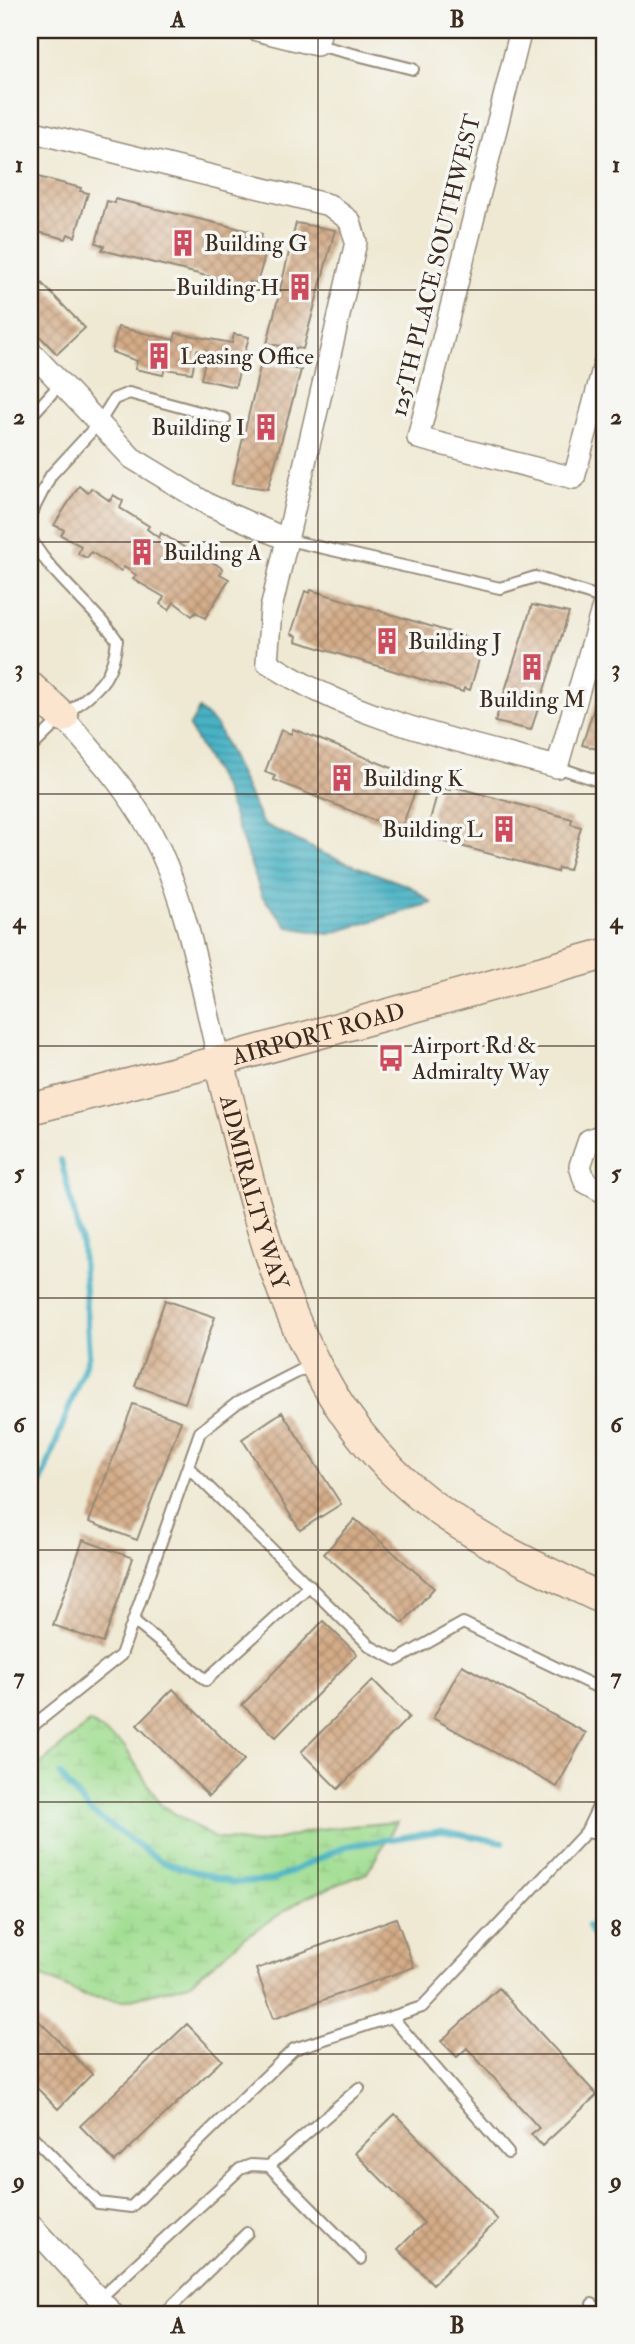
<svg xmlns="http://www.w3.org/2000/svg" width="635" height="2344" viewBox="0 0 635 2344" font-family="'IM FELL Double Pica',serif">
  <defs>
    <pattern id="wetland-marsh" width="20" height="14" patternUnits="userSpaceOnUse" patternTransform="scale(1.75)"><rect width="20" height="14" fill="#a1de92"/><path d="M1 5h8M5 5V1M11 12h8M15 12V8" fill="none" stroke="#8cbf7d"/></pattern>
    <pattern id="water-rules" width="6" height="5" patternUnits="userSpaceOnUse" patternTransform="scale(1.75)"><rect width="6" height="5" fill="#46b2c4"/><path d="M0 2.5h6" fill="none" stroke="#3c919f"/></pattern>
    <pattern id="building-cross-hatch" width="8" height="8" patternUnits="userSpaceOnUse" patternTransform="scale(1.75)"><rect width="8" height="8" fill="#d4ac88"/><path d="M0 0l8 8M0 8l8-8" fill="none" stroke="#ad8c6f"/></pattern>
  </defs>
  <rect width="100%" height="100%" fill="#f6f6f2"/>
  <filter id="ink" filterUnits="userSpaceOnUse"><feTurbulence type="fractalNoise" baseFrequency=".0143" numOctaves="2"/><feDisplacementMap in="SourceGraphic" scale="14" xChannelSelector="R" yChannelSelector="G"/><feConvolveMatrix kernelMatrix="1 2 1 2 8 2 1 2 1" color-interpolation-filters="sRGB"/></filter>
  <filter id="wash" filterUnits="userSpaceOnUse"><feTurbulence type="fractalNoise" baseFrequency=".00686" numOctaves="4" result="noise"/><feDisplacementMap in="SourceGraphic" scale="28" xChannelSelector="R" yChannelSelector="G"/><feGaussianBlur stdDeviation="1.57" result="paint"/><feColorMatrix in="noise" values="0 0 0 0 0 0 0 0 0 0 0 0 0 0 0 0 0 1.4 0 .05"/><feComposite in="paint" operator="in"/></filter>
  <g filter="url(#wash)">
    <rect width="100%" height="100%" fill="#efe9d3"/>
    <path fill="url(#wetland-marsh)" stroke="#6e8458" stroke-width="2" d="M90,1722L124,1746L161,1805L214,1838L258,1844L320,1829L397,1822L367,1873L306,1897L244,1938L189,1984L123,2001L84,1996L43,1977L30,1963V1773Z"/>
    <path fill="url(#water-rules)" stroke="#406e71" stroke-width="2" d="M199,709L217,726L262,823L324,854L411,887L432,903L329,934L288,927L262,896L224,789L189,727Z"/>
    <g fill="none" stroke-linecap="round" stroke-linejoin="round">
      <path stroke="#46b2c4" stroke-width="6" d="M30,1512L89,1354L82,1246L61,1160
        M60,1775L90,1811L162,1862L233,1883L273,1880L346,1846L442,1831L503,1842
        M588,1926L605,1958"/>
    </g>
    <g id="blocks">
      <path fill="url(#building-cross-hatch)" d="M30,175L81,188L80,191L88,193L75,237L68,234L66,239L30,230Z
        M115,199L262,234L261,240L269,242L257,283L249,282L247,286L102,250L104,246L96,243L107,201L115,203Z
        M296,223L335,230L303,349L267,344Z
        M30,271L85,328L57,354L30,326Z
        M118,327L174,340L176,333L232,343L234,334L249,337L235,387L201,379L207,352L197,350L192,373L165,369L163,375L135,369L137,361L112,352Z
        M261,363L301,370L268,489L232,484Z
        M79,486L88,493L91,488L110,501L113,495L123,501L120,508L149,526L147,529L159,538L161,533L192,552L196,546L211,557L210,560L223,569L220,574L229,579L205,618L196,612L192,616L174,602L169,610L160,604L164,597L133,579L136,575L124,567L121,571L91,552L87,558L78,554L81,546L61,535L64,530L54,525Z
        M311,590L479,641L478,645L483,646L470,690L464,688L463,692L296,641L297,636L291,634L305,591L310,593Z
        M532,605L569,613L531,730L495,722Z
        M605,674V751L582,745Z
        M293,729L410,775L409,780L418,784L402,826L392,823L391,827L274,780L275,776L265,772L281,730L291,734Z
        M451,786L572,819L571,824L581,827L569,870L558,868L557,872L435,839L437,834L427,831L439,787L450,790Z
        M165,1300L215,1317L185,1403L135,1386Z
        M133,1404L181,1421L137,1540L89,1522Z
        M282,1412L341,1504L300,1530L242,1439Z
        M355,1519L434,1588L403,1623L324,1554Z
        M83,1540L133,1558L103,1643L53,1625Z
        M323,1621L357,1654L276,1737L242,1705Z
        M462,1665L586,1733L557,1787L433,1718Z
        M373,1680L409,1717L338,1789L301,1752Z
        M173,1689L244,1760L209,1796L137,1725Z
        M396,1918L414,1967L274,2018L256,1969Z
        M499,1988L597,2095L542,2146L531,2134L539,2128L467,2048L457,2057L441,2041Z
        M30,2012L92,2074L58,2109L30,2081Z
        M187,2024L222,2060L115,2162L80,2126Z
        M395,2114L498,2220L433,2284L398,2249L424,2223L355,2153Z"/>
    </g>
  </g>
  <g filter="url(#ink)">
    <use href="#blocks" fill-opacity="0" stroke="#958a78" stroke-width="2"/>
    <g fill="none" stroke-linecap="round" stroke-linejoin="round">
      <defs>
        <path id="lane" d="M30,41L32,30
          M317,45L413,69
          M30,417L62,382
          M30,516L51,475L99,423L114,399L129,393L225,419
          M30,535C41,566 95,608 117,640C112,686 93,690 62,718C51,728 40,739 30,749
          M288,540L500,588L535,577L605,599
          M557,767L605,783
          M188,1467L371,1647L397,1660L463,1623L605,1691
          M134,1621L206,1680L310,1585
          M30,1728L121,1655L200,1432L237,1403L313,1364
          M586,1832L605,1835
          M392,2017L508,2153
          M30,2134L98,2203L131,2207L294,2049L422,2007L586,1832L605,1792
          M269,2166L359,2088
          M99,2299L240,2169L251,2165L269,2166L361,2259
          M592,2304L603,2314
          M164,2314L247,2233"/>
        <path id="street" d="M257,30L317,45L321,30
          M521,30L418,438L574,478L605,361
          M30,131L329,205L350,221L356,242L271,609L267,662C352,719 459,741 557,767L605,599
          M30,351L132,458L209,505L288,540
          M63,717C99,758 137,800 160,850C190,916 202,991 219,1061
          M605,1134L589,1140L580,1166L585,1182L605,1193
          M30,2224L113,2314"/>
        <g id="secondary">
          <path d="M30,687L63,717"/>
          <path id="s1" d="M219,1061C257,1212 288,1383 412,1489C469,1538 539,1568 605,1600"/>
          <path id="s2" d="M30,1109L219,1061L605,954"/>
        </g>
      </defs>
      <use href="#lane" stroke="#958a78" stroke-width="14"/>
      <use href="#street" stroke="#958a78" stroke-width="24"/>
      <use href="#secondary" stroke="#958a78" stroke-width="33"/>
      <use href="#lane" stroke="#fff" stroke-width="10"/>
      <use href="#street" stroke="#fff" stroke-width="21"/>
      <use href="#secondary" stroke="#fce5cf" stroke-width="30"/>
    </g>
  </g>
  <path fill="none" stroke="#3b2a1e" stroke-width="2" stroke-opacity="0.55" d="M318,30V2314M30,290H605M30,542H605M30,794H605M30,1046H605M30,1298H605M30,1550H605M30,1802H605M30,2054H605"/>
  <defs>
    <symbol id="building-bare" viewBox="-9 -9 18 18"><path d="M-4-6H4V6H1V3H-1V6H-4ZM-2.5-4.3h1.7v1.8h-1.7ZM.8-4.3h1.7v1.8H.8ZM-2.5-1h1.7V.8h-1.7ZM.8-1h1.7V.8H.8Z" fill="#d1495b" stroke="#f6f6f2" stroke-width="2.5" paint-order="stroke"/></symbol>
    <symbol id="bus-bare" viewBox="-9 -9 18 18"><path d="M-5-6H5V4H4V6H2V4H-2V6H-4V4H-5ZM-3.5-4V0h7V-4ZM-3.5 1.2v1.5H-2V1.2ZM2 1.2v1.5H3.5V1.2Z" fill="#d1495b" stroke="#f6f6f2" stroke-width="2.5" paint-order="stroke"/></symbol>
  </defs>
  <g fill-rule="evenodd">
    <use href="#building-bare" x="164" y="224" width="38" height="38"/>
    <use href="#building-bare" x="281" y="268" width="38" height="38"/>
    <use href="#building-bare" x="140" y="337" width="38" height="38"/>
    <use href="#building-bare" x="247" y="408" width="38" height="38"/>
    <use href="#building-bare" x="123" y="533" width="38" height="38"/>
    <use href="#building-bare" x="368" y="622" width="38" height="38"/>
    <use href="#building-bare" x="513" y="648" width="38" height="38"/>
    <use href="#building-bare" x="323" y="759" width="38" height="38"/>
    <use href="#building-bare" x="485" y="810" width="38" height="38"/>
    <use href="#bus-bare" x="372" y="1039" width="38" height="38"/>
  </g>
  <g text-anchor="middle" stroke-width="7" stroke-linejoin="round" paint-order="stroke">
    <g font-size="23" fill="#3b2a1e" stroke="#f6f6f2" text-anchor="start">
      <text x="204" y="251">Building G</text>
      <text x="279" y="295" text-anchor="end">Building H</text>
      <text x="180" y="364">Leasing Office</text>
      <text x="245" y="435" text-anchor="end">Building I</text>
      <text x="163" y="560">Building A</text>
      <text x="408" y="649">Building J</text>
      <text x="532" y="707" text-anchor="middle">Building M</text>
      <text x="363" y="786">Building K</text>
      <text x="483" y="837" text-anchor="end">Building L</text>
      <text x="412" y="1053">Airport Rd &amp;<tspan x="412" dy="26">Admiralty Way</tspan></text>
    </g>
    <g font-size="23" fill="#3b2a1e" stroke="#f6f6f2">
      <text transform="translate(435 265) rotate(-76)" y="8">125TH PLACE SOUTHWEST</text>
      <text dy="8" stroke="none"><textPath href="#s2" startOffset="298">AIRPORT ROAD</textPath></text>
      <text dy="8" stroke="none"><textPath href="#s1" startOffset="136">ADMIRALTY WAY</textPath></text>
    </g>
  </g>
  <rect width="635" height="2344" fill="none" stroke="#f6f6f2" stroke-width="77"/>
  <rect x="38" y="38" width="558" height="2268" fill="none" stroke="#3b2a1e" stroke-width="2.5"/>
  <g font-size="23" text-anchor="middle" font-weight="bold" fill="#3b2a1e">
    <text x="178" y="27">A</text>
    <text x="457" y="27">B</text>
    <text x="19" y="172">1</text>
    <text x="616" y="172">1</text>
    <text x="19" y="424">2</text>
    <text x="616" y="424">2</text>
    <text x="19" y="676">3</text>
    <text x="616" y="676">3</text>
    <text x="19" y="928">4</text>
    <text x="616" y="928">4</text>
    <text x="19" y="1180">5</text>
    <text x="616" y="1180">5</text>
    <text x="19" y="1432">6</text>
    <text x="616" y="1432">6</text>
    <text x="19" y="1684">7</text>
    <text x="616" y="1684">7</text>
    <text x="19" y="1936">8</text>
    <text x="616" y="1936">8</text>
    <text x="19" y="2188">9</text>
    <text x="616" y="2188">9</text>
    <text x="178" y="2333">A</text>
    <text x="457" y="2333">B</text>
  </g>
</svg>
